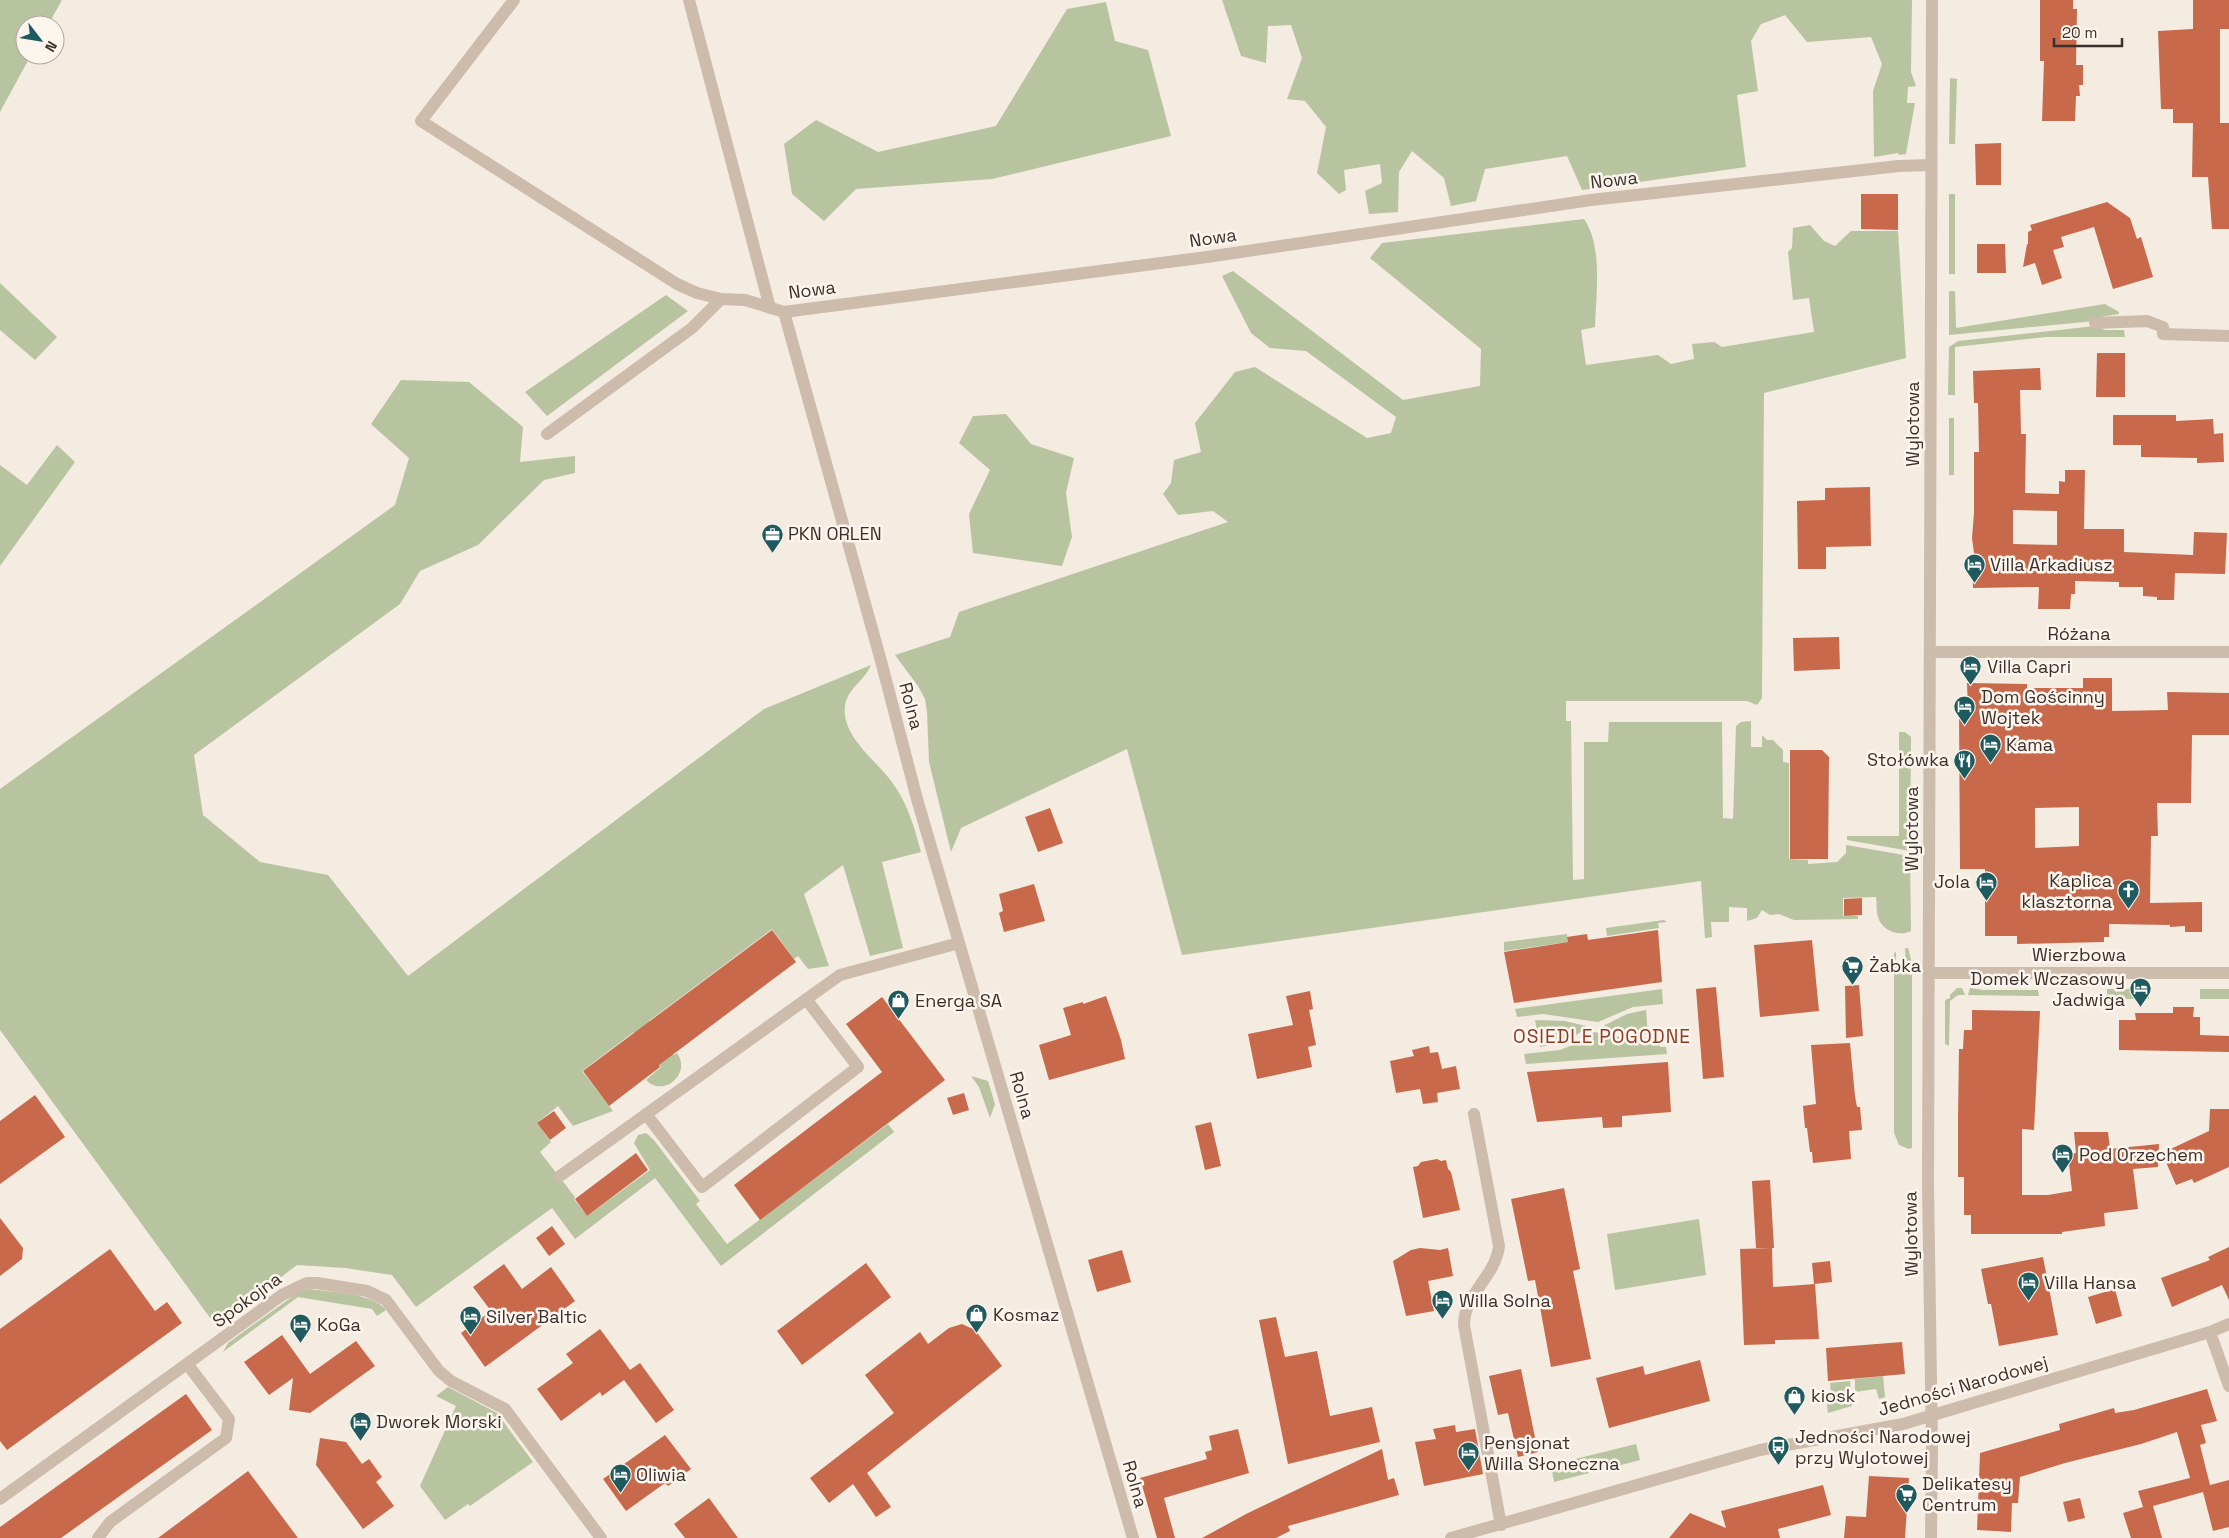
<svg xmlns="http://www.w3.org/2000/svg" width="2229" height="1538" viewBox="0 0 2229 1538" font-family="'Space Grotesk',sans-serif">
  <rect width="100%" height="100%" fill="#f4ebe1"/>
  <path fill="#b8c4a0" d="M0,0H62L48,25H25V55H31L0,112Z
    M1222,0H1912L1911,72L1916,86L1908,87L1907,103H1915L1906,154L1899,155L1898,153L1874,157L1873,91L1882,64L1871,37L1807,42L1785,15L1761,24L1751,41L1758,91L1737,95L1746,167L1582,190L1567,156L1485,169L1476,201L1451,206L1444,178L1412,151L1399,172L1398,212L1369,214L1365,191L1382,183L1380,164L1344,170L1346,190L1339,194L1317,173L1326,127L1305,101L1287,99L1302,58L1291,25L1268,26L1266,63L1241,56Z
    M1106,2L1115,41L1148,50L1171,136L992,179L856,189L824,221L792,194L784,144L816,120L878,152L996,126L1067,9Z
    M1950,78L1957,79L1955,144H1949Z
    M1949,194H1955V274H1949Z
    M1584,219C1603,246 1596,294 1595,327L1581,330L1586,365L1658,355L1671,364L1694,359L1692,344L1714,342L1722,347L1814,332L1809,298L1793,300L1788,252L1792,248L1793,228L1810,225L1824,241L1835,246L1851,231H1898L1906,358L1764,393L1762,698L1757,705L1747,701H1566V721H1571L1573,880L1584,879V742H1608L1609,722H1722L1723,818L1733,819L1736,726L1741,722L1751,721V747H1762V735L1767,740H1773L1783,750V762L1789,763V859L1808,860V864L1837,862L1846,853V845L1910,856L1911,931C1899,937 1882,931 1878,917C1876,911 1877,903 1876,897L1843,898V916H1858V919L1794,920L1779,914L1770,915L1762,910L1757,918L1747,921V908L1729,907V922H1711L1712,937L1705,938L1701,881L1182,955L1127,749L961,828L951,852L929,762L927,712L925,699L918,686L895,655L950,637L959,612L1228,522L1213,511L1178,515L1163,494L1171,483L1174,460L1201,452L1195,423L1235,372L1255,367L1367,438L1391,433L1396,417L1306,351L1270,348L1251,333L1222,276L1233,271L1403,400L1480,386L1481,349L1370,258L1382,243Z
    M0,283L57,337L35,360L0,330Z
    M1949,291H1955L1956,328L2105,304L2119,312V314L2100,317L2095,321L1949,335Z
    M666,295L688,311L547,416L525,392Z
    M2095,326L2105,330H2124L2125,337H2046L1955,347V395H1948L1949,347L1958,341Z
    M401,380L469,382L523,427L520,462L575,456V473L544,480L478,545L420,571L400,604L194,755L203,815L260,862L328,875L408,976L764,709L871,665C865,680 847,689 845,706C841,739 881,763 896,788C909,808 915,830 921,852L882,862L903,948L870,956L843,865L804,894L829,966L808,969L798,956L794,959L772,929L649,1021L674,1055L677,1053C692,1074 663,1098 646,1080L661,1067L634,1032L582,1071L613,1111L573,1126L558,1106L537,1123L551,1142L540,1152L575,1197L574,1199L587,1216L650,1170L634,1143L638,1135L646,1133L654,1140L700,1201L696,1204L727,1244L888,1124L894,1132L721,1266L655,1178L575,1239L552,1208L416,1307L392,1275L345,1268L297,1265L216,1326L0,1030V789L395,505L409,458L371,424Z
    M1006,414L1031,444L1074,458L1066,493L1072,537L1062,566L973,553L969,514L990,470L959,443L973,416Z
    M1949,418H1954V475H1949Z
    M57,445L75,462L0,566V465L27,485Z
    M1899,732H1905L1911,737L1910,851L1847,840V836H1899Z
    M1664,920L1667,922L1658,923L1659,928L1607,936L1606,928Z
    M1567,934L1568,942L1504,951V942Z
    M1905,948H1908L1912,963V1148L1909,1149L1899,1145L1894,1133V954L1896,951V965H1906Z
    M1957,988H1962L1965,995H1958L1950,1001L1949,1046L1945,1044V1000L1950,998V995Z
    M1970,988L1983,990H2038L2039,996L1968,995Z
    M1662,989L1663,1004L1633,1007L1598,1022L1543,1014L1517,1017L1515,1009Z
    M2107,989H2147L2149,990V999H2107Z
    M2200,989H2229V999H2200Z
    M1646,1010L1648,1034L1623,1033L1604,1027L1605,1025L1627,1014Z
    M1535,1020L1565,1021L1586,1026L1587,1028L1565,1042L1540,1047Z
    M1594,1032L1630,1039L1666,1038L1659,1041L1660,1047H1666L1667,1054L1526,1064L1524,1054L1560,1050L1575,1044Z
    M971,1076L988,1081L995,1104L990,1118L979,1087Z
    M1699,1219L1706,1275L1615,1290L1607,1234Z
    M309,1289C329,1292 373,1293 386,1310L377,1316L372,1309L298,1297L223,1352L228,1343L296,1294Z
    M1883,1376L1885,1397L1879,1399L1876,1389L1855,1392V1379Z
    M1850,1381L1852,1406L1828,1413L1826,1397L1831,1395L1830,1383Z
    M448,1387L497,1413L533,1462L470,1506L468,1504L445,1520L420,1486L456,1406L436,1396Z
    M1636,1444L1640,1460L1610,1468L1608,1459L1588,1464L1589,1473L1554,1482L1551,1465Z"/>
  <path fill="#c8694b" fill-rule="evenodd" d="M2040,0H2073V9H2077L2076,65H2083V85H2079L2080,96H2076L2075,121H2042L2044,61H2040Z
    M2193,0H2229V29H2220V123H2229V229H2212L2208,177H2192L2193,123H2173V109H2161L2158,31L2193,29Z
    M2001,143V185H1976L1975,144Z
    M1861,194H1898V230L1861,229Z
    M2107,202L2130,218L2137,239L2141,237L2153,277L2113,289L2094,227L2061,237L2064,247L2053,250L2062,278L2042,285L2035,263L2023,267L2027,244H2028V232L2032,230L2030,225Z
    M1977,244H2005L2006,273H1977Z
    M2097,353H2125V397H2096Z
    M2040,368L2041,390H2020L2021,434H2026L2025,493L2059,494V481L2065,482V470H2085L2084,529H2124V552L2193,555L2194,532L2227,533L2225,574L2175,573L2174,600H2157V597L2143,596V587H2119V582L2075,581V594H2071L2070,609H2038L2039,587L1973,588L1972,561H1975L1972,538L1974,513V452H1979L1978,403H1974L1973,371ZM2013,510L2057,511V545L2013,544Z
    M2113,415H2176V421L2213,419L2214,434L2223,433L2224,462L2197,463V458L2141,457V445H2113Z
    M1870,487L1871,546L1826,547V569H1798L1797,501L1825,500V488Z
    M1839,637L1840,669L1794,671L1793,638Z
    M2083,678H2112V711L2168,710L2167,692L2229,693V735H2192L2191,803H2157L2158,836H2151L2150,903L2202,902V932H2185V926L2170,927V925L2109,924V937H2104V942L2017,944V936H1985V869H1960L1959,711H1968L1967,683L2027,684V688H2083ZM2079,807V846L2035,848V808Z
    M1790,750H1822L1829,757L1828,859H1790Z
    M1050,808L1063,843L1038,852L1025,817Z
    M1034,884L1045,921L1004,932L999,913L1003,911L999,894Z
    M1862,898V915L1844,916V899Z
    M772,930L796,962L659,1065L660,1067L609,1106L583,1071Z
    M1658,930L1662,982L1514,1003L1504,952L1568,942L1567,937L1587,934L1588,940Z
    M1812,940L1819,1011L1760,1017L1754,945Z
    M1859,985L1863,1036L1846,1038L1845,986Z
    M1716,987L1724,1077L1703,1079L1696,989Z
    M1310,991L1313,1009L1309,1010L1316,1045L1308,1047L1312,1067L1257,1079L1248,1034L1293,1025L1286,996Z
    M1106,996L1121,1040L1125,1059L1049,1080L1039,1045L1071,1035L1063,1008L1083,1002V1004Z
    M882,997L945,1080L760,1220L734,1185L882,1072L846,1024Z
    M2173,1007H2194L2193,1017H2200V1035L2229,1036V1052L2119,1050V1020H2136L2135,1013H2173Z
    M1972,1010L2040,1011L2034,1130L2022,1129V1195H2048L2072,1191L2068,1155L2076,1153L2074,1132H2108L2110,1149L2159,1144L2158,1167L2133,1169L2138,1209L2104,1213L2105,1226L2062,1232V1234H1971V1215H1964V1177H1958V1117L1959,1049H1963L1964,1030H1972Z
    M1850,1043L1855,1096L1857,1107H1860L1862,1130L1849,1131L1851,1159L1813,1163L1812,1152H1810L1807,1128H1805L1803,1106L1816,1104L1811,1045Z
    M1429,1046L1430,1053L1438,1052L1442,1069L1456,1066L1460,1089L1437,1093L1438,1102L1423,1104L1420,1089L1396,1093L1390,1061L1414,1056L1412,1050Z
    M1668,1062L1671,1112L1622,1116V1127L1603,1128L1602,1117L1537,1122L1527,1072Z
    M964,1093L969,1110L953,1115L947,1098Z
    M35,1095L65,1137L0,1184V1121Z
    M2210,1109H2229V1167L2194,1183L2192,1179L2176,1185L2162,1153L2209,1131Z
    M554,1111L566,1128L550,1140L537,1123Z
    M1211,1122L1221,1166L1205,1170L1195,1126Z
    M636,1153L648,1170L587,1216L575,1199Z
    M1437,1159L1441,1161L1446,1160L1448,1169L1451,1172L1460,1210L1423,1218L1413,1167L1418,1166L1421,1162Z
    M1770,1180L1774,1248H1772L1773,1287L1815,1284L1819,1339L1775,1340V1344L1744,1345L1740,1249L1771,1248H1756L1752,1181Z
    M1564,1188L1580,1269L1573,1271L1591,1359L1551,1367L1535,1280L1528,1281L1511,1199Z
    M0,1218L23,1248L22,1259L0,1276Z
    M552,1226L565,1244L549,1256L536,1238Z
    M2229,1247V1300L2222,1285L2172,1307L2161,1278L2210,1260L2208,1257Z
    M1420,1248L1440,1250L1448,1248L1453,1276L1428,1281L1434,1311L1406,1316L1393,1261L1411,1250Z
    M110,1249L155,1311L167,1302L182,1323L7,1450L0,1441V1329Z
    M1122,1250L1131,1282L1097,1292L1088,1260Z
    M2043,1257L2058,1335L1999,1346L1991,1304H1988L1981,1269Z
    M1830,1261L1832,1282L1814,1284L1812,1263Z
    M866,1263L891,1297L802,1365L777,1331Z
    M504,1264L522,1289L551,1267L575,1301L485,1367L461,1333L491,1311L473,1287Z
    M2115,1289L2122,1316L2096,1324L2088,1297Z
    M1276,1317L1285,1357L1317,1351L1330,1416L1372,1407L1380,1442L1288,1464L1259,1320Z
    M962,1324L975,1330L1002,1366L867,1473L891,1507L876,1517L853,1484L829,1503L810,1478L894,1413L865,1375L920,1332L928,1344L949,1328Z
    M600,1329L630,1370L640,1363L674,1410L656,1423L624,1380L602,1396L600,1392L561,1421L537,1389L573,1363L566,1354Z
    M282,1335L310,1374L356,1341L375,1366L310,1413L289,1410L293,1378L269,1395L244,1362Z
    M1902,1342L1905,1374L1828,1381L1826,1348Z
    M1700,1360L1710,1401L1609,1428L1596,1378L1643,1366L1645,1375Z
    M1521,1369L1538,1452L1518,1457L1508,1413L1498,1415L1489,1376Z
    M2207,1389L2217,1421L2201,1425L2206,1443L2200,1445L2210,1485L2229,1480V1527L2213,1531L2203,1492L2153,1506L2162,1538H2131L2123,1513L2143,1507L2138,1491L2190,1478L2177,1432L2141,1444L2065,1463L2020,1477L2018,1503H2012L2011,1532L1977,1530L1980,1453L2060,1430L2059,1424L2114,1408L2115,1413L2134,1410Z
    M186,1394L212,1430L61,1538H0V1527Z
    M1455,1425L1456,1432L1475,1429L1483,1474L1424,1486L1415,1442L1436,1439L1433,1429Z
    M1238,1429L1249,1473L1164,1498L1175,1538H1157L1140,1478L1207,1459L1205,1452L1212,1450L1209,1436Z
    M665,1435L691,1469L668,1486L665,1483L626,1511L603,1479Z
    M320,1438L346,1442L362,1464L369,1459L382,1477L376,1482L394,1506L363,1529L316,1465Z
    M1382,1449L1388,1480L1394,1478L1399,1495L1288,1526L1290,1531L1276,1538H1202L1248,1513Z
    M248,1471L298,1538H158Z
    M1869,1476L1909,1478L1905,1538H1844L1846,1516L1866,1517Z
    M1823,1485L1831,1515L1778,1529L1780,1538H1669L1690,1513L1726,1528L1721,1511Z
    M709,1498L738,1538H685L674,1524Z
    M2080,1498L2085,1518L2068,1522L2063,1502Z"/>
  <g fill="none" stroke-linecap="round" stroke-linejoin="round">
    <path stroke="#cdbbac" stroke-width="12" d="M514,0L421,121L677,284L697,293L721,299
      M689,0L770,308
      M784,312L881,661L917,799L1133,1538
      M2095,323L2147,321L2163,327V334L2229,336
      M547,434L692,328L721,299L745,300L784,312L1207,257L1591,200L1899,166L1931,165
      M1930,652H2229
      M1928,973H2229
      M646,1114L702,1187L858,1067L806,999
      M1474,1114L1499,1246C1496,1276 1464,1294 1464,1325L1501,1525
      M560,1176L840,975L959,943
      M2210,1332L2229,1386
      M0,1499L282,1295L307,1283H317L367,1291L386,1300L439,1371L451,1381L505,1409L601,1538
      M98,1538L110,1522L226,1438L229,1419L188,1365
      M1451,1538L1760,1450L1903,1424L2210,1332L2229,1324
      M1931,1538L1932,1446L1928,1185L1932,0"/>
  </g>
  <defs>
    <symbol id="office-pin" viewBox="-11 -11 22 30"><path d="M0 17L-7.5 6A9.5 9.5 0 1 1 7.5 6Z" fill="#1f5a5e" stroke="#fbf5ee"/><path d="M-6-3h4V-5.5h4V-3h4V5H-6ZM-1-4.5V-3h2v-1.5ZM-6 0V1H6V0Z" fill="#fff"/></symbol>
    <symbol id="hotel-pin" viewBox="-11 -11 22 30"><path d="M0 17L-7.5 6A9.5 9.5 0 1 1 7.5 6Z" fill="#1f5a5e" stroke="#fbf5ee"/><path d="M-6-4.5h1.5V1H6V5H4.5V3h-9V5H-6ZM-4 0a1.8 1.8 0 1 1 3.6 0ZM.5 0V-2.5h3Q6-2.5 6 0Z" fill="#fff"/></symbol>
    <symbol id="restaurant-pin" viewBox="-11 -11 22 30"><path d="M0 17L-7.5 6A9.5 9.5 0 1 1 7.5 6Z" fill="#1f5a5e" stroke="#fbf5ee"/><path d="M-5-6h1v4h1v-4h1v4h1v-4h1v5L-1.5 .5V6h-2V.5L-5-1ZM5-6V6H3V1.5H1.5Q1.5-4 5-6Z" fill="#fff"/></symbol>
    <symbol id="church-pin" viewBox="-11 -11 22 30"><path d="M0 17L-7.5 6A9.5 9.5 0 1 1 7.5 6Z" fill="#1f5a5e" stroke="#fbf5ee"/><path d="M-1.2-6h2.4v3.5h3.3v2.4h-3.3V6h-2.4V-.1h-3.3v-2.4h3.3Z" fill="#fff"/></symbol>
    <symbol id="supermarket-pin" viewBox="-11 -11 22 30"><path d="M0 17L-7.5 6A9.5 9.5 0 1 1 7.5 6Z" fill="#1f5a5e" stroke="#fbf5ee"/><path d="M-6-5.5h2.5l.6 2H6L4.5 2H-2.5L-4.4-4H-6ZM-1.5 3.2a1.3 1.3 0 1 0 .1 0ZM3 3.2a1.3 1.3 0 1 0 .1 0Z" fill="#fff"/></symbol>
    <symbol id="shop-pin" viewBox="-11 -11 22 30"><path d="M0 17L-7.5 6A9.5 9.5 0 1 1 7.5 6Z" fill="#1f5a5e" stroke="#fbf5ee"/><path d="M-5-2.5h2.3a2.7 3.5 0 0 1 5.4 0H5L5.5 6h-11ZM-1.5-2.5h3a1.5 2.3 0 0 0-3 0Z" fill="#fff"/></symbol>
    <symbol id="bus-pin" viewBox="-11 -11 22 30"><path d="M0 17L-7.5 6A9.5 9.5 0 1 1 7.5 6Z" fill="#1f5a5e" stroke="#fbf5ee"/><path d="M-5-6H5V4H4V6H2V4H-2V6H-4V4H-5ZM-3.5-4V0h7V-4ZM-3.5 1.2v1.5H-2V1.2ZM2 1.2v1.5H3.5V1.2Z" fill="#fff"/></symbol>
  </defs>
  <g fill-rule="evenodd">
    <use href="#office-pin" x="760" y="522" width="25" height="34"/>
    <use href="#hotel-pin" x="1962" y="552" width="25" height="34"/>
    <use href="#hotel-pin" x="1958" y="654" width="25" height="34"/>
    <use href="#hotel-pin" x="1952" y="694" width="25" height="34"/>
    <use href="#hotel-pin" x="1978" y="732" width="25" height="34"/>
    <use href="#restaurant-pin" x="1952" y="748" width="25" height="34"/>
    <use href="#hotel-pin" x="1974" y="870" width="25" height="34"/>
    <use href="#church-pin" x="2116" y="878" width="25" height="34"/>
    <use href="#supermarket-pin" x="1840" y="954" width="25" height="34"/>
    <use href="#hotel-pin" x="2128" y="976" width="25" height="34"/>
    <use href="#shop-pin" x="886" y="988" width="25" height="34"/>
    <use href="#hotel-pin" x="2050" y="1142" width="25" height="34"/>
    <use href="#hotel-pin" x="2016" y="1270" width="25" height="34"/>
    <use href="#hotel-pin" x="1430" y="1288" width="25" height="34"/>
    <use href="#shop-pin" x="964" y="1302" width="25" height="34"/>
    <use href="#hotel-pin" x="458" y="1304" width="25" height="34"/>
    <use href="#hotel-pin" x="288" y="1312" width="25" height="34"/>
    <use href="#shop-pin" x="1782" y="1384" width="25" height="34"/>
    <use href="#hotel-pin" x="348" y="1410" width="25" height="34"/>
    <use href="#bus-pin" x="1766" y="1434" width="25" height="34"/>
    <use href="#hotel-pin" x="1456" y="1440" width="25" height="34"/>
    <use href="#hotel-pin" x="608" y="1462" width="25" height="34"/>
    <use href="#supermarket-pin" x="1894" y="1482" width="25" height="34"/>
  </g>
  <g text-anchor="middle" stroke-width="5" stroke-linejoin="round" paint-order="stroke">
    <g font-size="18" fill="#3b302b" stroke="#fbf5ee">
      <text transform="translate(1614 180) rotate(-6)" y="6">Nowa</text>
      <text transform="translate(1213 238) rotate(-8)" y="6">Nowa</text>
      <text transform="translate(812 290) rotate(-7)" y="6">Nowa</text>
      <text transform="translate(1913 424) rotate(-90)" y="6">Wylotowa</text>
      <text x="2079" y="640">Różana</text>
      <text transform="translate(911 706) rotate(75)" y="6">Rolna</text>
      <text transform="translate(1912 829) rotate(-90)" y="6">Wylotowa</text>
      <text x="2079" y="961">Wierzbowa</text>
      <text transform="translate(1022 1095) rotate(74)" y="6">Rolna</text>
      <text transform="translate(1911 1234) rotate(-91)" y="6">Wylotowa</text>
      <text transform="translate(247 1300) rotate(-36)" y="6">Spokojna</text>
      <text transform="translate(1963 1386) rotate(-16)" y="6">Jedności Narodowej</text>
      <text transform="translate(1135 1484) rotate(74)" y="6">Rolna</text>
    </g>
    <g font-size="18" fill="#3b302b" stroke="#fbf5ee" text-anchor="start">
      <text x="788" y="540">PKN ORLEN</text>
      <text x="1990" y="571">Villa Arkadiusz</text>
      <text x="1987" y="673">Villa Capri</text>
      <text x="1981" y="703">Dom Gościnny<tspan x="1981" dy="21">Wojtek</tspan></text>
      <text x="2006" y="751">Kama</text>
      <text x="1949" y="766" text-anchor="end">Stołówka</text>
      <text x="2112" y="887" text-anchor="end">Kaplica<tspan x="2112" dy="21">klasztorna</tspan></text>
      <text x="1970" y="888" text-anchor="end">Jola</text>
      <text x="1869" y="972">Żabka</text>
      <text x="2125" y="985" text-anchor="end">Domek Wczasowy<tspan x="2125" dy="21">Jadwiga</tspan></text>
      <text x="915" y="1007">Energa SA</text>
      <text x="2079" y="1161">Pod Orzechem</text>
      <text x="2044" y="1289">Villa Hansa</text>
      <text x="1459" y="1307">Willa Solna</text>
      <text x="993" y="1321">Kosmaz</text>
      <text x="486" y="1323">Silver Baltic</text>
      <text x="317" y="1331">KoGa</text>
      <text x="1811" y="1402">kiosk</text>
      <text x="376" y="1428">Dworek Morski</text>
      <text x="1795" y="1443">Jedności Narodowej<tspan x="1795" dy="21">przy Wylotowej</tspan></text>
      <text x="1484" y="1449">Pensjonat<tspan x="1484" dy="21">Willa Słoneczna</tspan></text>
      <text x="636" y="1481">Oliwia</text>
      <text x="1922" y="1490">Delikatesy<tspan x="1922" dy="21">Centrum</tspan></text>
    </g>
    <g font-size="19" letter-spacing="1" fill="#8c3b22" stroke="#fbf5ee">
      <text x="1602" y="1043">OSIEDLE POGODNE</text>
    </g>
  </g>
  <g transform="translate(40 40) rotate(121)"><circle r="24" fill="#fbf5ee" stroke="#aea6a0"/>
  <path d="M0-4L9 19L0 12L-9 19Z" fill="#1f5a5e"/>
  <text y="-8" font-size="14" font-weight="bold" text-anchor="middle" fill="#3b302b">N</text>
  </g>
  <path d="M2054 38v8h68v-8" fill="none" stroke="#3b302b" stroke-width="2.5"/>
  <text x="2062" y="38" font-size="15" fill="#3b302b" stroke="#fbf5ee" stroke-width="4" paint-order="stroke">20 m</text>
</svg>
